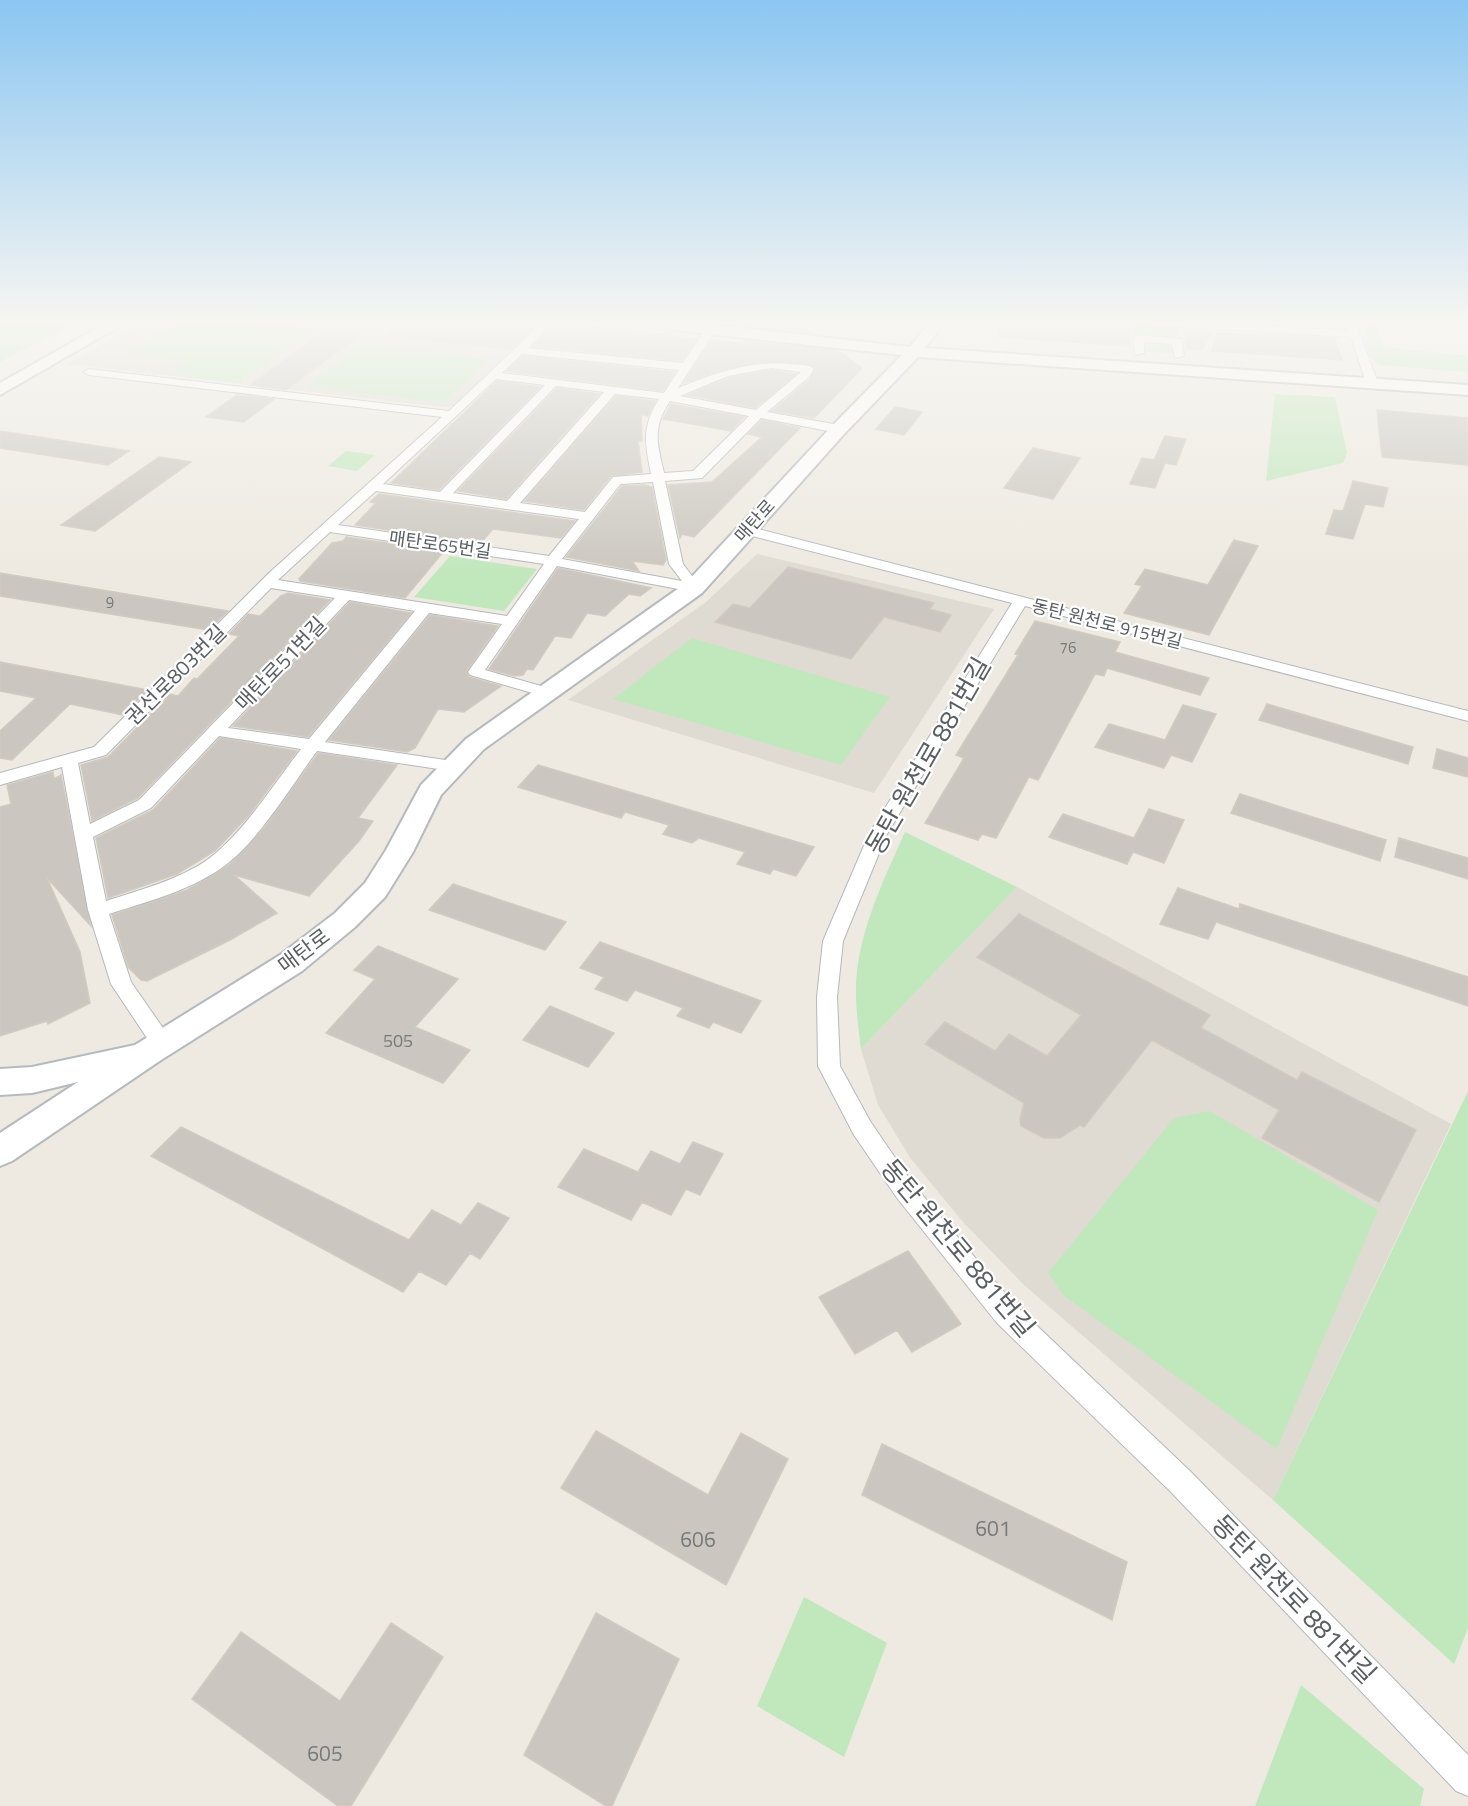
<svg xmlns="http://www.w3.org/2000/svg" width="1468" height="1806" viewBox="0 0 1468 1806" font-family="'Titillium Web','Noto Sans KR',sans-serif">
  <rect width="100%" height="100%" fill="#eeeae1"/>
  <path fill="#e0dbd2" d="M140,323H540L453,406L443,407L67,364Z
    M757,554L994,609L874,793L568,700L706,602Z
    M1017,887L1451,1124L1273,1500L1024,1285L963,1222L911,1159L878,1105L861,1049Z"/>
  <path fill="#c1e7bc" d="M0,323H76L0,362Z
    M177,323H280L318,328L237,383L170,374L189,361L127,353Z
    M1360,323H1378L1384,347L1468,356V372L1379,365L1371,359Z
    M1133,324L1178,327L1182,354L1136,351Z
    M361,344L489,359L444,402L308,387Z
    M1275,394L1335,397L1347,453L1343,463L1266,481Z
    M346,451L375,455L357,471L328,466Z
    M450,556L537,569L504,611L414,597Z
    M692,638L890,697L841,765L613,699Z
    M905,832L1017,887L861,1049C858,1024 854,997 857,971C863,922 885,877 905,832Z
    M1468,1091V1628L1454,1664L1273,1500Z
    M1210,1111L1378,1210L1277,1449L1063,1295L1048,1273L1174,1118Z
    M804,1597L887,1643L844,1757L757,1706Z
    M1301,1685L1424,1789L1420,1806H1255Z"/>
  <path fill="#cbc7c0" stroke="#d3cabf" stroke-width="1.5" d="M344,323H376L286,390L250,385L335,324Z
    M391,323H538L511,349L390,336Z
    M555,323L626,330L696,339L682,361L533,346Z
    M745,323H798L814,334L744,326Z
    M999,323L1128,325L1130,346L999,337Z
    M1184,330L1213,332L1201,350L1187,349Z
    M1217,333L1335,338L1342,360L1212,351Z
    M711,340L743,344L744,340L837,350L862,368L814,418L772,411L810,379L815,367L803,363L761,362L733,367L684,383Z
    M523,356L675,372L663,391L507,371Z
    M771,370L796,374L755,408L688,395L729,378Z
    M497,381L540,387L439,490L391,483Z
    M557,388L599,394L506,499L458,491Z
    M237,395L274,399L244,422L206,417Z
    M616,396L655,401L648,416L641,414L642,441H638L642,472L611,476L584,510L524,501Z
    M671,404L744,417L731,431L663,419Z
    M895,407L922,412L904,435L876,429Z
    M1377,410L1468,418V465L1382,457Z
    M762,420L800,428L694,537L682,534L680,538L668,485L712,482L762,437L748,434Z
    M0,431L129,451L108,465L0,448Z
    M1165,436L1186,439L1176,465L1165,463L1155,488L1130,484L1142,458L1154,460Z
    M1033,448L1080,458L1053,499L1004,488Z
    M159,457L191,462L95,531L61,525Z
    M1353,481L1388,488L1383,507L1365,504L1353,539L1326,534L1334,510L1343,511Z
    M645,485L652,487L666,560L663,565L632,561L639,571L566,557L622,486Z
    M379,494L575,521L561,538L493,529L480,544L355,525L376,503L370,502Z
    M346,537L444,551L405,598L300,581L299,579L332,543L343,541Z
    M1234,540L1258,546L1209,635L1124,613L1142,586L1135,584L1145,569L1208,585Z
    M788,567L934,603L930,609L951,615L940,632L884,617L851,659L715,622L733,604L750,608Z
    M558,568L651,588L640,596L629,594L605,616L587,613L571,638L555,636L533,670L527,669L523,675L515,676L489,669Z
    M0,573L228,611L208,630L0,596Z
    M288,593L330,600L138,798L92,821L81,765L108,757L170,694L178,696L194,678L197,679L239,636L229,634L248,614L260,616L281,596Z
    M350,602L411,613L308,737L233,726Z
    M430,615L498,626L466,672L469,677L501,686L464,712L438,709L415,748L407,752L329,740Z
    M1035,621L1120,642L1115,652L1209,678L1200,695L1107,668L1104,676L1095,674L1038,780L1029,777L996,838L982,834L978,840L925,823L964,758L956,755L1018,655L1015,654Z
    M0,662L148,690L123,715L70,704L12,760L0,758V731L36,698L0,691Z
    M1267,704L1413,747L1408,764L1259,720Z
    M1183,705L1216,714L1192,762L1171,755L1164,768L1095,747L1109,724L1165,740Z
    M220,738L297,751L249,815L215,851L177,874L108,898L96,838L153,810Z
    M1437,749L1468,758V777L1433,768Z
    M318,753L397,765L358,818L373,821L359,841L309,896L234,875L277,913L230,940L147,981L141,980L128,967L112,915L187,890L229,865L265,827Z
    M538,765L663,802L814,847L796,876L773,869L770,874L737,864L745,852L699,838L692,843L663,834L669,825L625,812L621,818L518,787Z
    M53,772L54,779L61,775L91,926L47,878L80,952L90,1003L48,1024L47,1021L0,1036V807L11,804L7,785Z
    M1240,794L1386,840L1380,861L1231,813Z
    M1149,809L1184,820L1164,863L1133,852L1127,864L1049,837L1063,814L1134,838Z
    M1399,838L1468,858V879L1395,857Z
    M453,884L566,922L545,950L429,910Z
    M1178,888L1239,909L1240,904L1468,977V1006L1216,922L1208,939L1160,924Z
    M1019,914L1210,1015L1201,1028L1297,1080L1302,1072L1416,1130L1379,1202L1262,1138L1279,1110L1152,1040L1084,1127L1080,1125L1060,1138H1044L1021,1126L1020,1119L1024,1103L925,1044L945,1022L995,1051L1009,1034L1047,1056L1081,1015L977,957Z
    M600,942L761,1001L741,1033L713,1022L709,1028L677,1016L683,1008L635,990L627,1001L595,989L604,977L580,968Z
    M378,946L458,979L415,1027L470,1050L443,1083L326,1033L375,979L354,970Z
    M550,1006L614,1033L588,1067L523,1040Z
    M181,1127L409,1240L432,1210L461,1225L478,1203L509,1218L480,1259L470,1253L446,1285L419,1271L403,1292L151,1156Z
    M693,1142L723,1154L700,1195L686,1189L671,1215L642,1202L631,1220L558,1187L584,1149L638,1172L651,1151L680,1164Z
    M908,1251L961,1324L912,1352L897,1330L855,1354L819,1297Z
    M596,1431L708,1495L741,1433L788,1459L726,1585L561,1488Z
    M882,1444L1127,1562L1112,1620L862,1495Z
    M596,1613L679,1659L612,1806H606L524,1755Z
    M391,1623L443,1657L351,1806H338L192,1699L241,1632L340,1701Z"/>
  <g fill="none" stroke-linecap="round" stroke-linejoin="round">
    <defs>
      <path id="street" d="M542,323H553L528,348L683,363L707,327H715L716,329L678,388C715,373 751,360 791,364C799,365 808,364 814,369L809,377L767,412L839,425L845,429L839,433L761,418L702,478L665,481L683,564L701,588L699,591L694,592L557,566L485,670L555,690L557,693L555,696H543L470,675L468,672L502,624L429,613L325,742L452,761L458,762L461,766L458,770L452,771L317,751C292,785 260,838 228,863C194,890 149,901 109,914L131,982L174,1044L171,1050L163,1053L155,1050L111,984L88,910L62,767L0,785V773L94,747L269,573L442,417L89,375L83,372L89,369L449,411ZM522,354L679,370L664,393L502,373ZM771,368L801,372L756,410L680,396L728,376ZM496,379L545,385L440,492L383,484ZM556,386L604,392L507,501L453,493ZM615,394L659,399C641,428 645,443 651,474L613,477L585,512L520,503ZM670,401L749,416L693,471L664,473C657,443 652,428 670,401ZM653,482L669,564L682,581L562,559L618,487L621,484ZM376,491L579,519L549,556L338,525ZM330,532L544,564L507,616L278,580ZM271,588L335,598L139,800L90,824L78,763L106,755ZM349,600L415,611L309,739L228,728ZM219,736L301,749C274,784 249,824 216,853C189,877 140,890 106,901L93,837L151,808Z
        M1166,323H1228L1348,331L1346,323H1356L1378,383L1372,386L1366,383L1351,337L1171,326Z
        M1138,335L1181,339L1184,356L1175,358L1172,344L1144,342V353L1135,355L1133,338Z
        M746,526L1468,711V721L1025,606L887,834L843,941L837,997L840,1066L870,1121L913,1184L1015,1305L1191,1472L1468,1755V1796L1456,1791L1171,1492L997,1323L897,1198L854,1135L818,1066L817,997L823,941L869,834L1012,603L741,533L739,530Z"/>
      <path id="secondary" d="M106,323H125L0,395V383Z
        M648,323H698L910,347L929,323H944L925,348L1468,385V395L918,357L845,433L702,593L484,749L441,795L413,852L385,897L355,927L302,971L161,1060L12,1161L0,1166V1133L78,1082L32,1093L0,1095V1069L32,1067L135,1045L280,955L335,913L365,883L386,850L421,785L466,739L686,583L833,425L902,355L655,328Z"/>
    </defs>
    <use href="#street" stroke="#b4b9bd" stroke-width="2"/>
    <use href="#secondary" stroke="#b5babf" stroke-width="4"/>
    <use href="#street" fill="#fff" fill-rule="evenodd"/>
    <use href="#secondary" fill="#fff" fill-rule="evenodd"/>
  </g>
  <linearGradient id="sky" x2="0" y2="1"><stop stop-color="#8bc6f1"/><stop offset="0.56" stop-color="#f7f6f2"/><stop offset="1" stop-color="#f7f6f2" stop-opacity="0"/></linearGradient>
  <rect width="1468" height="576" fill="url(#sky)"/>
  <g text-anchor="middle" stroke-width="4.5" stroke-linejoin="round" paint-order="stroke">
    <g font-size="15" fill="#76797a">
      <text x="110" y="608">9</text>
      <text x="1068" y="653">76</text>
    </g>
    <g font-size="18" fill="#5a5f63" stroke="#fff">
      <text transform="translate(755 521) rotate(-48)" y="6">매탄로</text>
      <text transform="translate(440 545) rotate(8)" y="6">매탄로65번길</text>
      <text transform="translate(1107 624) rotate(14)" y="6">동탄 원천로 915번길</text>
    </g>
    <g font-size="18" fill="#76797a">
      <text x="398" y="1047">505</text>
    </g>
    <g font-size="21" fill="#5a5f63" stroke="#fff">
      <text transform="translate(281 664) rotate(-46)" y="7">매탄로51번길</text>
      <text transform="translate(176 675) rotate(-45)" y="7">권선로803번길</text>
      <text transform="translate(304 951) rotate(-37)" y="7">매탄로</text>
    </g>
    <g font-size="21" fill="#76797a">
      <text x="993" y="1536">601</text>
      <text x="698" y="1547">606</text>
      <text x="325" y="1761">605</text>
    </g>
    <g font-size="26" fill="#5a5f63" stroke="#fff">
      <text transform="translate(928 756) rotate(-60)" y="9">동탄 원천로 881번길</text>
      <text transform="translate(958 1248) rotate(50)" y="9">동탄 원천로 881번길</text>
      <text transform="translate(1294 1599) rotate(46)" y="9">동탄 원천로 881번길</text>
    </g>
  </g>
</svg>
